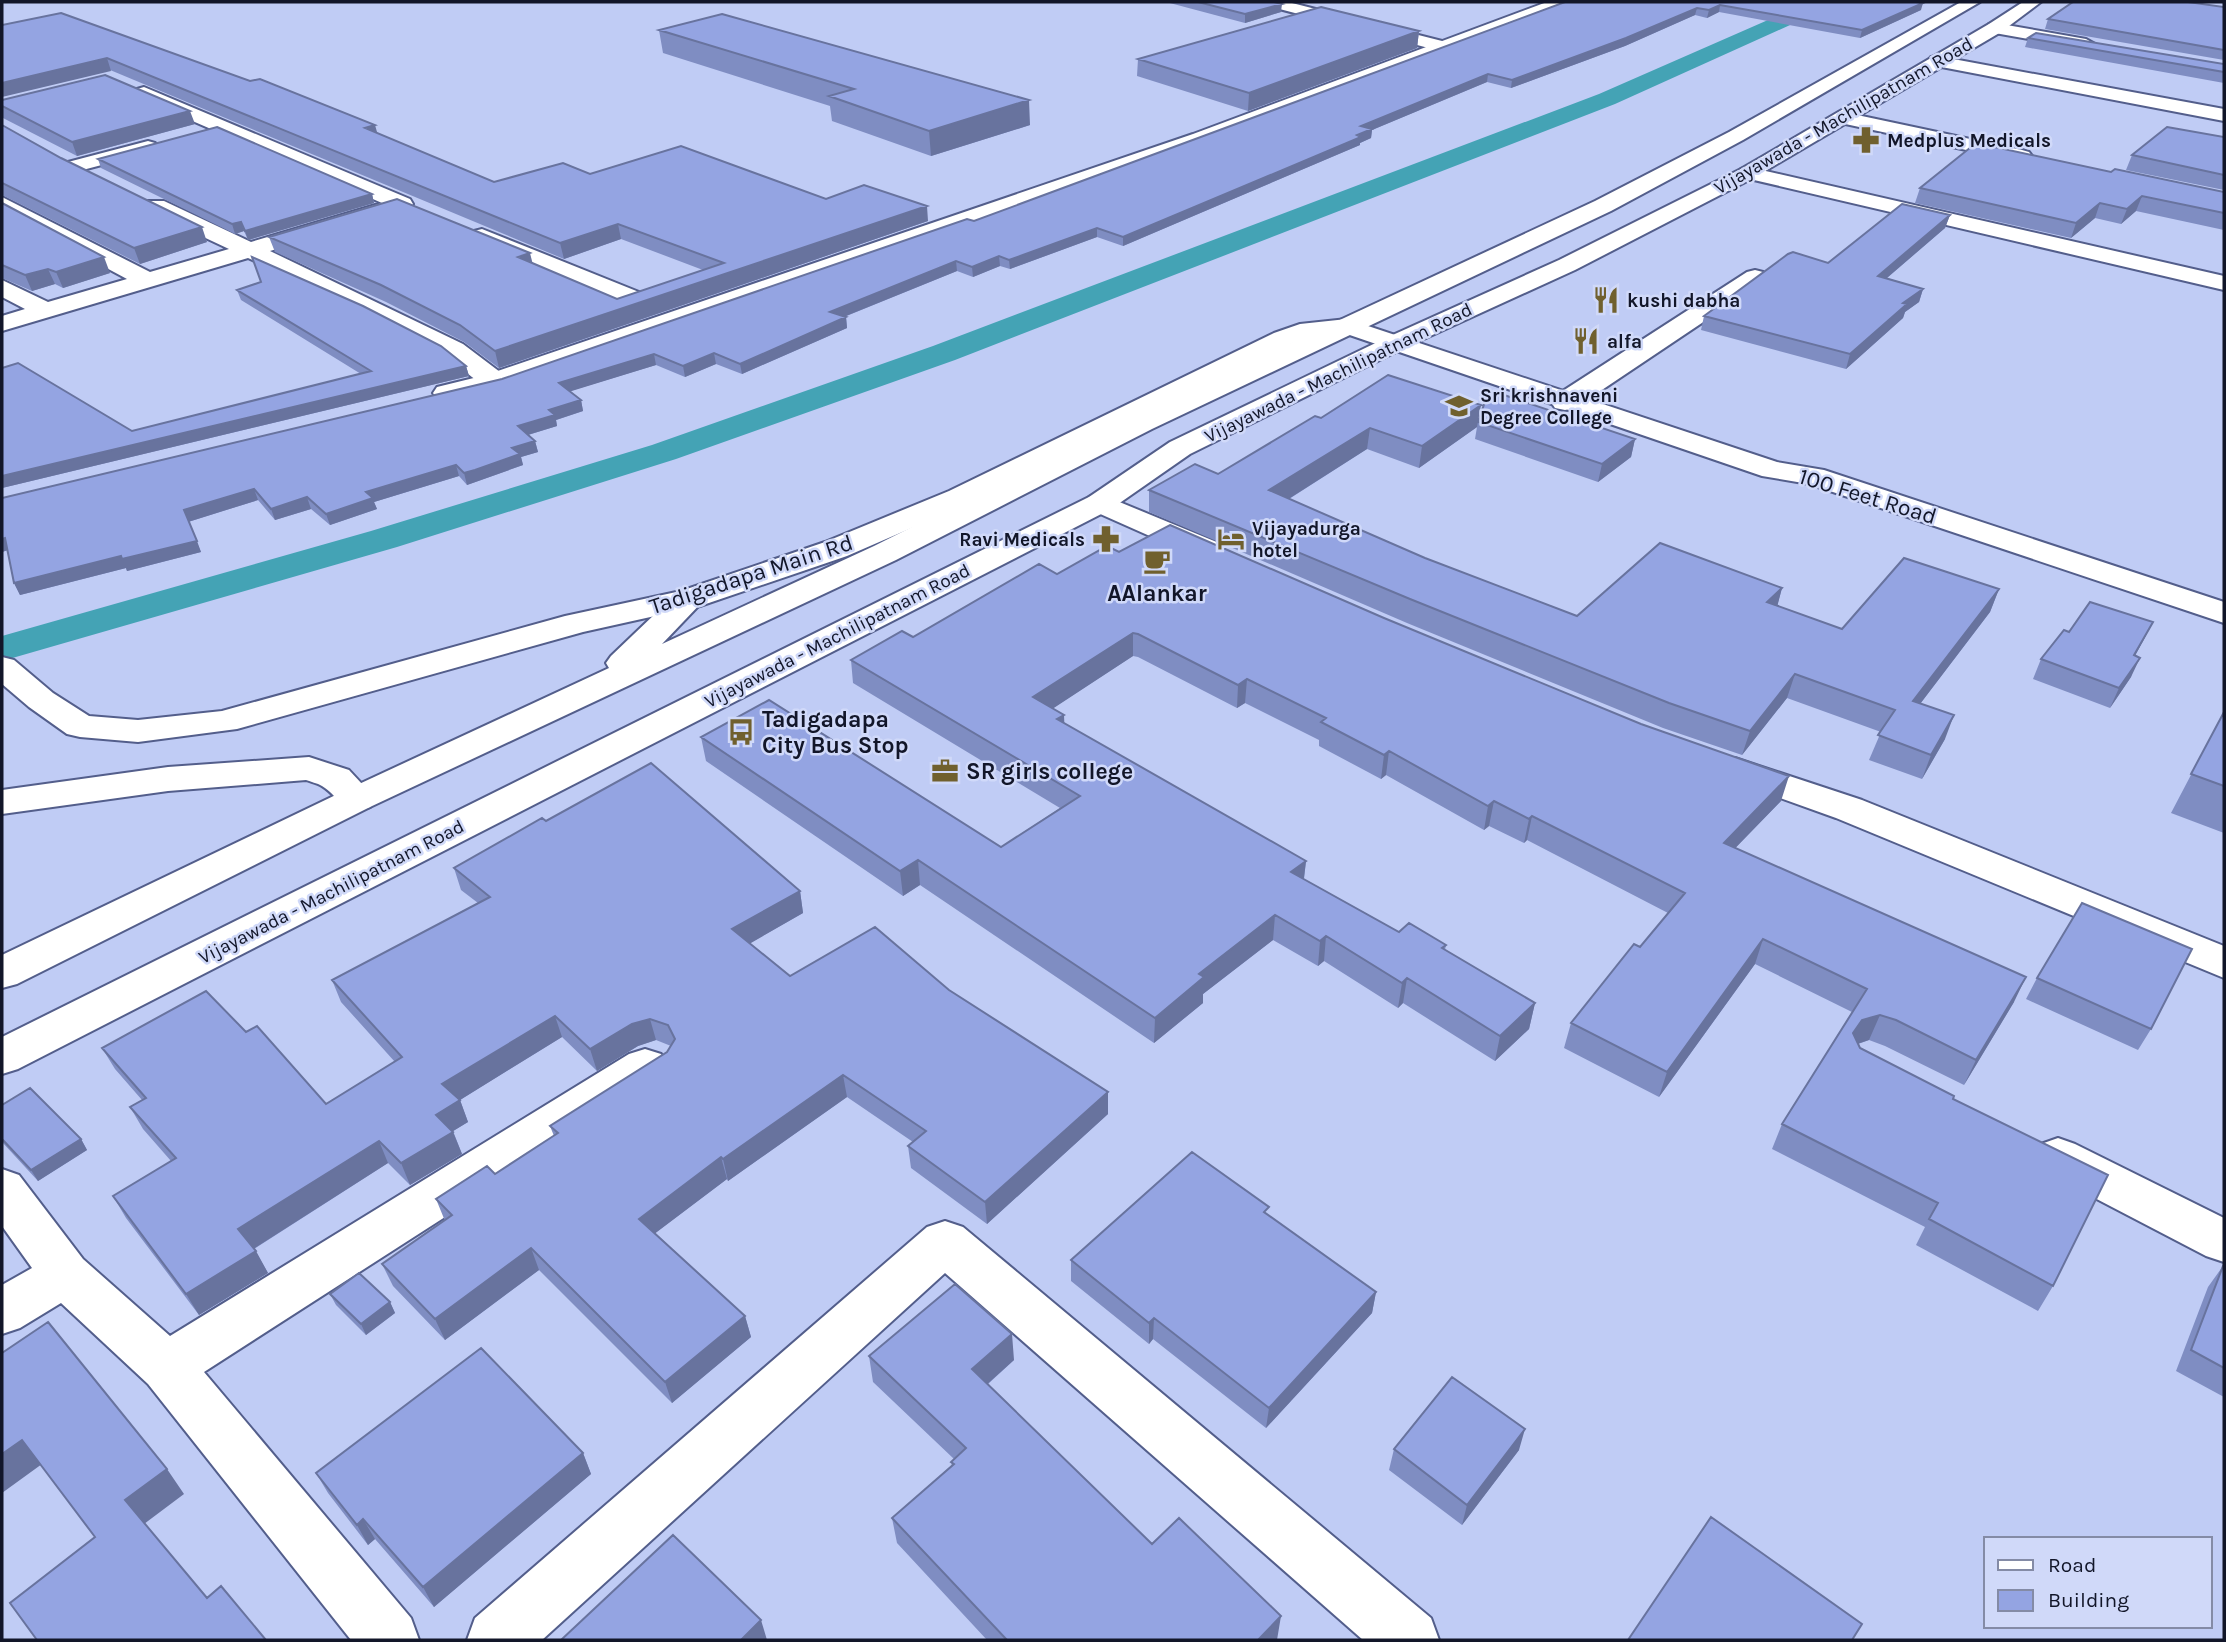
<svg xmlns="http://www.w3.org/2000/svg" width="2226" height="1642" viewBox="0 0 2226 1642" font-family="Karla,sans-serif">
  <rect width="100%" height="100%" fill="#c0ccf5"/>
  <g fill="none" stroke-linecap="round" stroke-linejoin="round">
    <path fill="#44a3b5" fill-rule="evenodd" d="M1809,2H1835L1832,6L1615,104L955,360L676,459L397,547L2,661V636L371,531L652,445L933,346L1599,94Z"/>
    <defs>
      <path id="minor" d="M1262,2H1288L1446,42L1449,46L1440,51L1264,5Z
        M1995,23L2086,39L2095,44L2086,49L1989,32L1987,28L1989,24Z
        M1937,56L2224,109V121L1931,65L1928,61L1931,57Z
        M144,87L410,199L413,204L410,209L270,251L463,344L504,375L508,381L504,387C479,393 462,364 441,352C378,318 313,288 248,258L2,331V316L25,309L2,297V280L48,302L127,279L2,212V197L150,272L229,249L148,211L145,206L148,201H164L251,242L382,203L137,97L135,93L137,89Z
        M1843,112L2022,150L2029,152L2032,156L2029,160L2022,162L1836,122L1833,118Z
        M148,141L155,143L158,147L155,151L75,172L68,170L65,166L68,162Z
        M1748,167L2224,276V290L1741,177L1738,173L1741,169Z
        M482,229L639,292L642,297L639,302L630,304L621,302L474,241L471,236L474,231Z
        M1755,270L1763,272L1767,277L1763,282L1575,408L1565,410L1555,408L1551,402L1555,396L1747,272Z
        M1100,494L1219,543L1224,550L1219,557L1208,559L1197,557L1089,509L1085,503L1089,497Z
        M309,757L349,770L376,799L370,807C339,816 343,799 322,786C317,783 311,782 306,780L168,791L2,814V790L168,767Z
        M1735,758L1862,800L2224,946V978L1836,818L1722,777L1716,769L1722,761Z
        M645,1049L661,1054L668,1066L661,1078L204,1372L411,1618L419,1640H351L148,1384L61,1303L20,1328L2,1334V1285L32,1268L2,1226V1169L19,1175L83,1259L170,1336L629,1054Z
        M2058,1138L2075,1144L2224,1218V1262L2206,1256L2041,1170L2034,1157L2041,1144Z
        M945,1221L963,1227L1431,1618L1439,1640H1363L945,1273L542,1640H467L475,1618L927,1227Z"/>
      <path id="tertiary" d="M1547,2H1569L1567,5L1362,81L1207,142L504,387L446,401L437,399L433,393L437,387L486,375L1193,134Z
        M1347,319L1777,462L1824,470L2224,602V623L1809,484L1762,476L1338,331L1335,326L1338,321Z"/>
      <path id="secondary" d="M1347,319L1356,321L1359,326L1356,331L1292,343L969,503L847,556L700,606L583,632L237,729L138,742L80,737L67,734L29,707L2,684V657L14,660L53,693L89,716L138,720L222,711L565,616L681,591L825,542L949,491L1274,333L1300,324Z"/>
      <path id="trunk" d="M1961,2H1980L1743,140L1611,211L1152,429L896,560L370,807L17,984L2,988V955L344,791L609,668L606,663L611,656L678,592L689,589L700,592L705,599L662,644L874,546L1132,417L1595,201L1729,132Z
        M2023,2H2041L2001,32L1755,177L1575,270L1404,348L1190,454L1111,509L18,1069L2,1074V1037L1089,497L1170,442L1386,338L1559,260L1741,169L1989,24Z"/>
    </defs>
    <use href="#minor" stroke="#535e8b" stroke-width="4"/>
    <use href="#tertiary" stroke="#535e8b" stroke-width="4"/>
    <use href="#secondary" stroke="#535e8b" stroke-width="4"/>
    <use href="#trunk" stroke="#535e8b" stroke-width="4"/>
    <use href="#minor" fill="#fff" fill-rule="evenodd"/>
    <use href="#tertiary" fill="#fff" fill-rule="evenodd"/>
    <use href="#secondary" fill="#fff" fill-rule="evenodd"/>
    <use href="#trunk" fill="#fff" fill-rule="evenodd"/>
  </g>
  <path fill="#7f8dc2" d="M1166,2H1274L1281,12L1245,23Z
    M1565,2H1916L1921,10L1860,38L1719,12L1707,18L1695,15L1625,46L1511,88L1487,82L1372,130L1371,138L1360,143V145L1123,246L1097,237L1010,269L1000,266L973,277L957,271L844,317H846L847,328L742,374L716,364L685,377L656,365L570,391L581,400L583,411L556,420L557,426L528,435L535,441L538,452L521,457L523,465L467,485L459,476L374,502L377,509L330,525L311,509L275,520L258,500L188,522L201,552L127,571L126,568L20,595L14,583L8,550L2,552V498L502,379L974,221Z
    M2224,7V60L2045,29L2048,19Z
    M2,25L377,133L494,182L590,174L826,199L928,221L499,368L464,342L386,302L275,252L269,237L532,263L617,299L703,270L621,239L564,259Z
    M659,30L1030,125L931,156L832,121L830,106L663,53Z
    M1419,31L1417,48L1248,111L1137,76L1138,59Z
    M2028,38L2224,64V83L2025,47Z
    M2,100L195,124L77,156L3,118L2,119Z
    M2,125L207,242L140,264L2,195Z
    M2224,137V190L2126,170L2132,155Z
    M98,159L372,194L374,203L248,240L244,231L235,234L101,168Z
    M2111,172L2224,192V230L2136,211L2121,224L2095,218L2071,238L1915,203L1920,188Z
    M2,203L110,273L63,288L55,284L32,291L2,278Z
    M1950,215L1945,228L1887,278L1923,289L1919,302L1905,312L1903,318L1846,369L1701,330L1704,316L1828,263Z
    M237,290L466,366L469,376L2,488V368L132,431L361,374L241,300Z
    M1321,418H1479L1635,439L1631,457L1598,482L1475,439L1477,427L1419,468L1367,449L1289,499L1425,558L1577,616L1782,588L1777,606L1842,629L1999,589L1990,612L1920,704L1945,739L1922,779L1869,760L1881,732L1787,698L1742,755L1663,728L1407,623L1149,512V490L1218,474Z
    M1119,552L1781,801L1735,848L2014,1002L1964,1085L1885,1046L1869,1040L1858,1044L1860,1048L1953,1099L2053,1286L2038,1311L1916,1245L1925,1227L1772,1149L1782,1124L1852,1012L1755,964L1659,1097L1564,1048L1571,1023L1640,947L1668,913L1527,840L1524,843L1489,826L1484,830L1386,775L1381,779L1319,746V740L1245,703L1237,708L1138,657L1133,656L1053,708L1064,715V723L1306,861L1304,879L1399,932L1446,945L1445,950L1535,1003L1529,1029L1495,1061L1403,1003L1398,1008L1324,961L1318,966L1273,940L1203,994V1003L1154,1043L920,885L903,896L706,761L701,737L1001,847L1060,808L853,683L851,660L913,637L1057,574Z
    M2153,622L2135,656L2131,677L2110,708L2033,679L2041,659L2069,632Z
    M2224,712V833L2171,813Z
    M546,821L800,891L803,913L750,943L790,976L949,990L1108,1114L987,1224L911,1168L908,1146L913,1142L847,1097L728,1181L727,1179L655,1233L745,1316L751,1337L672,1403L539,1270L445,1340L393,1286L382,1264L445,1221L436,1199L495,1174L554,1136L550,1126L667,1052L671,1046L656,1040L638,1046L597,1071L562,1037L460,1100L468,1122L453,1131L462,1154L410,1185L388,1163L254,1249L268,1273L199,1315L126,1218L113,1196L171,1161L143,1129L130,1107L142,1100L115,1069L102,1048L246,1032L326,1104L395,1062L341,1002L332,980L478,903L461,890L454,868Z
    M2037,978L2151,1029L2138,1050L2026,999Z
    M2,1105L81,1139L87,1150L38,1181L2,1142Z
    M1268,1215L1376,1292L1372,1313L1266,1428L1153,1339L1149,1344L1071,1281V1260Z
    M2223,1266L2224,1267V1397L2176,1371L2208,1287Z
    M330,1294L390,1302L395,1313L366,1335L336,1305Z
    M869,1356L1014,1360L988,1384L1152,1544L1277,1640H987L897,1543L892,1518L952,1466L951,1462L954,1459L873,1382Z
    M1394,1449L1519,1450L1462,1525L1389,1470Z
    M583,1453L591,1474L434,1607L375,1539L368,1545L328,1493L316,1473Z"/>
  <path fill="#68739e" d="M1923,3L1921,10L1860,38L1862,30Z
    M1282,4L1281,12L1245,23V14Z
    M1720,5L1719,12L1707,18L1709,10Z
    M1697,8L1695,15L1625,46L1511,88L1512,80Z
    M1419,31L1417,48L1248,111L1249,93Z
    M107,58L111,71L2,97V83Z
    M1488,74L1487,82L1372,130L1371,138L1360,143V145L1123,246V237L1361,126Z
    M1029,100L1030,125L931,156L929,131Z
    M190,111L195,124L77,156L72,142Z
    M375,125L379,139L365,128Z
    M372,194L374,203L248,240L245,231Z
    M2142,196L2136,211L2121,224L2127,209Z
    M2100,203L2095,218L2071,238L2076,223Z
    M927,206L928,221L499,368L495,351Z
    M1950,215L1945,228L1874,289L1878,276Z
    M241,222L244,231L235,234L232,224Z
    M618,224L621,239L564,259L560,243Z
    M202,227L207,242L140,264L134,248Z
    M1097,228V237L1010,269L1009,260Z
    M530,253L534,269L518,257Z
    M999,256L1000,266L973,277L972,267Z
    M104,257L110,273L63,288L56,272Z
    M956,261L957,271L831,322L830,312Z
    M48,269L55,284L32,291L25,275Z
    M1923,289L1919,302L1905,312L1903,318L1846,369L1850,354L1903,303Z
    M846,317L847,328L742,374L740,364Z
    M714,353L716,364L685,377L683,366Z
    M654,354L656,365L562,394L559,383Z
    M466,366L469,376L2,488V476Z
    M581,400L583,411L556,420L557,426L521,437L518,426L549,410Z
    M1481,405L1477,427L1419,468L1422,446Z
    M1370,428L1367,449L1268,512L1269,490Z
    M1635,439L1631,457L1598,482L1602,464Z
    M535,441L538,452L521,457L523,465L467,485L464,473L512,448Z
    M456,465L459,476L374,502L377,509L330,525L326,514L366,492Z
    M254,489L258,500L188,522L184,510Z
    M307,497L311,509L275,520L271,509Z
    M5,538L11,549L2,552V539Z
    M197,541L201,552L127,571L126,568L20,595L14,583L121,556Z
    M1782,588L1776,611L1767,602Z
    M1999,589L1990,612L1904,725L1913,701Z
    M2153,622L2143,641L2124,675L2134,655Z
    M1133,633V656L1034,721L1033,697Z
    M2140,658L2131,677L2110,708L2119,688Z
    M1795,674L1787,698L1742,755L1750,731Z
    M1247,679L1245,703L1237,708L1238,685Z
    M1064,715L1065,739L1057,719Z
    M1954,715L1945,739L1922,779L1931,755Z
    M1389,751L1386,775L1381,779L1384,755Z
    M1789,776L1781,801L1716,868L1724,843Z
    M1494,801L1489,826L1484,830L1488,806Z
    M1532,816L1527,840L1524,843L1529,819Z
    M918,860L920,885L903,896L900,871Z
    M1306,861L1303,885L1291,872Z
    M800,891L803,913L737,951L732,929Z
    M1275,915L1273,940L1203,994V1003L1154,1043L1155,1018L1199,974Z
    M1326,936L1324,961L1318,966L1320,941Z
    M1763,939L1755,964L1659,1097L1667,1072Z
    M2026,977L2014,1002L1964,1085L1976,1060Z
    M1407,978L1403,1003L1398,1008L1402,983Z
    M1535,1003L1529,1029L1495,1061L1500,1036Z
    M1880,1015L1869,1040L1851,1046L1853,1033L1862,1020Z
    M555,1016L562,1037L460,1100L468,1122L445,1136L436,1115L442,1084Z
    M650,1019L656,1040L638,1046L597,1071L590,1049L632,1024Z
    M843,1075L847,1097L728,1181L723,1159Z
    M1108,1092V1114L987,1224L985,1202Z
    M453,1132L462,1154L410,1185L401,1163Z
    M81,1139L87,1150L38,1181L31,1170Z
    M379,1141L388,1163L250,1251L238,1229Z
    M721,1157L727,1179L645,1241L639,1219Z
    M531,1248L539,1270L445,1340L435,1319Z
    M256,1251L268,1273L199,1315L186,1294Z
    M1376,1292L1372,1313L1266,1428L1269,1408Z
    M390,1302L395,1313L366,1335L361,1324Z
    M745,1316L751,1337L672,1403L665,1382Z
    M1154,1318L1153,1339L1149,1344V1323Z
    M1012,1334L1014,1360L975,1395L972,1369Z
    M1525,1429L1519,1450L1462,1525L1467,1505Z
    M22,1440L42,1464L2,1493V1454Z
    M583,1453L591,1474L434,1607L423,1587Z
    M167,1469L184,1494L144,1524L125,1500Z
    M363,1519L375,1539L368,1545L357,1525Z
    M1281,1616L1277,1640H1258Z
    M761,1620L767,1640H741Z"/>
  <path fill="#94a4e2" stroke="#68739e" stroke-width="2" d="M1198,2H1274L1282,4L1245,14Z
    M1565,2H1916L1923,3L1862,30L1720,5L1709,10L1697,8L1626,38L1512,80L1488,74L1361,126L1372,129L1357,135L1361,137L1123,237L1097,228L1009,260L999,256L972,267L956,261L830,312L846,317L740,364L714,353L683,366L654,354L559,383L581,400L549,410L555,415L518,426L535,441L512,448L520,454L475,470L464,473L456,465L366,492L373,498L326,514L307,497L271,509L254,489L184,510L197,541L122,559L121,556L14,583L5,538L2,539V498L502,379L967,219L974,221Z
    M2073,2H2188L2224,7V50L2048,19Z
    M1321,7L1419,31L1249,93L1138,59Z
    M61,13L250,81L260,79L375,125L365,128L494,182L563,163L590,174L681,146L826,199L864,185L927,206L495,351L460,325L381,285L269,237L397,199L530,253L518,257L617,299L724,263L618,224L560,243L107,58L2,83V25Z
    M722,14L1029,100L929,131L829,96L854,89L659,30Z
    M2036,33L2224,64V72L2028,38Z
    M105,75L190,111L72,142L2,106V100Z
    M2,125L61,158L202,227L134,248L2,183Z
    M217,127L372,194L245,231L241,222L232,224L98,159Z
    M2167,127L2224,137V175L2132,155Z
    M1976,143L2111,172L2115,169L2224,192V213L2142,196L2127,209L2100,203L2076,223L1920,188Z
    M2,203L104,257L56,272L48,269L25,275L2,265Z
    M1902,204L1950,215L1878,276L1923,289L1903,303L1907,304L1850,354L1704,316L1788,254L1793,252L1828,263Z
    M252,257L363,306L441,346L466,366L2,476V368L18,363L132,431L371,371L237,290L261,282Z
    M1388,375L1481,405L1422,446L1370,428L1269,490L1425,558L1577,616L1660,543L1782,588L1767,602L1842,629L1904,558L1999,589L1913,701L1954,715L1931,755L1878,735L1895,710L1795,674L1750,731L1669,703L1410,599L1149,490L1195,464L1218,474L1315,416L1321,418Z
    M1489,390L1635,439L1602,464L1478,422Z
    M1170,525L1384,618L1641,724L1789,776L1724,843L2026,977L1976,1060L1896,1020L1880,1015L1862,1020L1853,1033L1860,1048L1954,1096L1953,1099L2108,1175L2053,1286L1929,1219L1938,1203L1782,1124L1867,989L1763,939L1667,1072L1571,1023L1634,944L1640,947L1685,893L1532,816L1529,819L1494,801L1488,806L1389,751L1384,755L1321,722L1326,718L1247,679L1238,685L1138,634L1133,633L1033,697L1064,715L1057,719L1306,861L1291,872L1399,932L1409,923L1446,945L1442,948L1535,1003L1500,1036L1407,978L1402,983L1326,936L1320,941L1275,915L1199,974L1204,977L1155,1018L918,860L900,871L701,737L769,700L1001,847L1080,796L851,660L902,631L913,637L1039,564L1057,574L1107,546L1119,552Z
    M2090,602L2153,622L2134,655L2140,658L2119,688L2041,659L2064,630L2069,632Z
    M2224,712V786L2191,774Z
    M651,763L800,891L732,929L790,976L875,927L949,990L1108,1092L985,1202L908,1146L926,1131L843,1075L723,1159L721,1157L639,1219L745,1316L665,1382L531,1248L435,1319L382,1264L452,1215L436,1199L487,1166L495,1174L558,1133L550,1126L667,1052L675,1039L668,1025L650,1019L632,1024L590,1049L555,1016L442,1084L460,1100L436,1115L453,1132L401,1163L379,1141L238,1229L256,1251L186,1294L113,1196L176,1158L130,1107L146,1098L102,1048L206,991L246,1032L257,1026L326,1104L402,1057L332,980L490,897L454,868L542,818L546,821Z
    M2082,903L2192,949L2151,1029L2037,978Z
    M30,1088L81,1139L31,1170L2,1139V1105Z
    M1192,1152L1269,1207L1264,1212L1376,1292L1269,1408L1154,1318L1149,1323L1071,1260Z
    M2223,1266L2224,1267V1368L2191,1350Z
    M359,1273L390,1302L361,1324L330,1294Z
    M955,1284L1012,1334L972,1369L1152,1544L1179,1518L1281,1616L1258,1640H1007L892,1518L954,1464L951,1462L966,1448L869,1356Z
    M48,1322L167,1469L125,1500L207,1598L221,1586L266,1640H37L10,1603L95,1537L22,1440L2,1454V1353Z
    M481,1348L583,1453L423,1587L363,1519L357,1525L316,1473Z
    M1452,1377L1525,1429L1467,1505L1394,1449Z
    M1711,1517L1862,1624L1852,1640H1628Z
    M673,1535L761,1620L741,1640H561Z"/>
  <defs>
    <symbol id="pharmacy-bare" viewBox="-9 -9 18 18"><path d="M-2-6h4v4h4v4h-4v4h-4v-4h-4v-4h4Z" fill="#70602e" stroke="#d0d9f9" stroke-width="2.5" paint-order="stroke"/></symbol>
    <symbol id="restaurant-bare" viewBox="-9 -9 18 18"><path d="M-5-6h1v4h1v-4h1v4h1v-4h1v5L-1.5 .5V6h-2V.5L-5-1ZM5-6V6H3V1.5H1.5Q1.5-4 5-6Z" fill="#70602e" stroke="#d0d9f9" stroke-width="2.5" paint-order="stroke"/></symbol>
    <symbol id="university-bare" viewBox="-9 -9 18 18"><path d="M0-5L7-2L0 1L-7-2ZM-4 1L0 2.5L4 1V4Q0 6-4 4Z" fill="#70602e" stroke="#d0d9f9" stroke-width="2.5" paint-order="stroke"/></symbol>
    <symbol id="hotel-bare" viewBox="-9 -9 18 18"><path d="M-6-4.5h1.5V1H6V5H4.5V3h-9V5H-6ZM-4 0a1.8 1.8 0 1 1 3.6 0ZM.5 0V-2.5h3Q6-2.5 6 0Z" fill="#70602e" stroke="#d0d9f9" stroke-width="2.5" paint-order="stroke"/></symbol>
    <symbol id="cafe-bare" viewBox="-9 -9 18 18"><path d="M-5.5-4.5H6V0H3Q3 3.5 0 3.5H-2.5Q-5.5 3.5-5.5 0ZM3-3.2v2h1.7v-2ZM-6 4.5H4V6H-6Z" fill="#70602e" stroke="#d0d9f9" stroke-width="2.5" paint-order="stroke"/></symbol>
    <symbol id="bus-bare" viewBox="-9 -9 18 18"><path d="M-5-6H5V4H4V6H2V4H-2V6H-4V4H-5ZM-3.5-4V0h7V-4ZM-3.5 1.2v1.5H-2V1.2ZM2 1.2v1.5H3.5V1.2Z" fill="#70602e" stroke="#d0d9f9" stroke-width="2.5" paint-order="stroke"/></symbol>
    <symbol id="office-bare" viewBox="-9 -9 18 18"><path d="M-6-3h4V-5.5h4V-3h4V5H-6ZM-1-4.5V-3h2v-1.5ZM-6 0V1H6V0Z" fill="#70602e" stroke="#d0d9f9" stroke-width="2.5" paint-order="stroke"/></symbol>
  </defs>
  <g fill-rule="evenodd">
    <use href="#pharmacy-bare" x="1847" y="121" width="38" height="38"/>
    <use href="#restaurant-bare" x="1587" y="281" width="38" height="38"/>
    <use href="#restaurant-bare" x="1567" y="322" width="38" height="38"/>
    <use href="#university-bare" x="1440" y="387" width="38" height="38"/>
    <use href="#pharmacy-bare" x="1087" y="520" width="38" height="38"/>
    <use href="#hotel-bare" x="1212" y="520" width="38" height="38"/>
    <use href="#cafe-bare" x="1138" y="542" width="38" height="38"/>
    <use href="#bus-bare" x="722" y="713" width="38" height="38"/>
    <use href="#office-bare" x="926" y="752" width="38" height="38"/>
  </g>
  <g text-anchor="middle" stroke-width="5" stroke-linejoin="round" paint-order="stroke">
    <g font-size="19" fill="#121629" stroke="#d0d9f9">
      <text transform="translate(1843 115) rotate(-30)" y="7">Vijayawada - Machilipatnam Road</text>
      <text transform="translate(1338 372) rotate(-26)" y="7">Vijayawada - Machilipatnam Road</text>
      <text transform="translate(837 635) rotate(-27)" y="7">Vijayawada - Machilipatnam Road</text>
      <text transform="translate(331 891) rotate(-27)" y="7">Vijayawada - Machilipatnam Road</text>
    </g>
    <g font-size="19" font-weight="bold" fill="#121629" stroke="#d0d9f9" text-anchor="start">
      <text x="1887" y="147">Medplus Medicals</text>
      <text x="1627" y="307">kushi dabha</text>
      <text x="1607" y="348">alfa</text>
      <text x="1480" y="402">Sri krishnaveni<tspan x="1480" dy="22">Degree College</tspan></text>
      <text x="1252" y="535">Vijayadurga<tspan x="1252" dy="22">hotel</tspan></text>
      <text x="1085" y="546" text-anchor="end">Ravi Medicals</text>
    </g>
    <g font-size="23" fill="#121629" stroke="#d0d9f9">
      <text transform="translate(1868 496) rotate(17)" y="8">100 Feet Road</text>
      <text transform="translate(751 574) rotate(-18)" y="8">Tadigadapa Main Rd</text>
    </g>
    <g font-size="23" font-weight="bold" fill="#121629" stroke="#d0d9f9" text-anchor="start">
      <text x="1157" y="601" text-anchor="middle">AAlankar</text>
      <text x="762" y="727">Tadigadapa<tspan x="762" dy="26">City Bus Stop</tspan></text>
      <text x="966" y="779">SR girls college</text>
    </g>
  </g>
  <rect width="2226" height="1642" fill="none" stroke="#121629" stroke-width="7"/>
  <rect x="1984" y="1537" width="228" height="91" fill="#d0d9f9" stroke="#848ba6" stroke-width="2"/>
  <rect x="1998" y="1560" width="35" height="10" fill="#ffffff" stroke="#848ba6" stroke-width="2"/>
  <text x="2048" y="1572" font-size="21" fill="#121629">Road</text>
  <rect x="1998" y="1590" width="35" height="21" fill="#94a4e2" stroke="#848ba6" stroke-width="2"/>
  <text x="2048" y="1607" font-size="21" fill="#121629">Building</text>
</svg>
